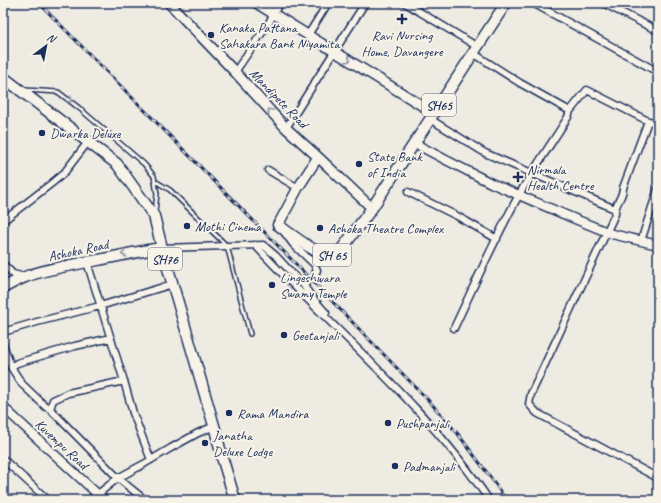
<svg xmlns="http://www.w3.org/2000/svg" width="661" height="503" viewBox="0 0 661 503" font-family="Caveat,sans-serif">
  <rect width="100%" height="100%" fill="#eeebe2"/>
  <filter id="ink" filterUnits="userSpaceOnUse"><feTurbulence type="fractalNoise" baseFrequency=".025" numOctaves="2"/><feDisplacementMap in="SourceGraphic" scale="8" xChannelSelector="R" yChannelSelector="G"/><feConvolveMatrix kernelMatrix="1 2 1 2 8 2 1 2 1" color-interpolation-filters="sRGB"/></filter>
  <g filter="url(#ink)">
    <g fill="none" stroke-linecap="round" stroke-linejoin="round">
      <path stroke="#c4c5c8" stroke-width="6" stroke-dasharray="6 3" stroke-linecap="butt" d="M305,279L314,271"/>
      <defs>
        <path id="service" d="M25,90L58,92L79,108L144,164L154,176L157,194L155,211
          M155,181L170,190L227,246L250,334"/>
        <path id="minor" d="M405,3L478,47
          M533,3L658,72
          M603,3L658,31
          M308,35L328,3
          M473,53L520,83L570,111
          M235,72L270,21L273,14L280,3
          M430,119L485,153L615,209
          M648,121L623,188C623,198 614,204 615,214L531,394L529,404L537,413L658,478
          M286,128L365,3
          M268,170L298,188
          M408,192L457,216L497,239
          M3,221L52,183L64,173L88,142
          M284,232L293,244L314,264L317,270L315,275
          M641,241L658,189
          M255,245C333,330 424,403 489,500
          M162,248L227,246L263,245L276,256L301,283L305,279
          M87,262L124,381L133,413L151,460
          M3,264L13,274L25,277
          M307,282L304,286L311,296L326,313
          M454,328C475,284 495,238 519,195C534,168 552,143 568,117L570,111L587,90L648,121L654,122L658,124
          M3,332L37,322L100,306L173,284
          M3,344L11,367L22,384L46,407L50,409L118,478L145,500
          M11,367L17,363L75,346L111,338
          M50,409L53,400L68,393L124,381
          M3,419L9,412
          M3,459L48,500
          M89,500L98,494L118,478L144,464L171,448L198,433L210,428L215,429"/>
        <path id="tertiary" d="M414,143L446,160L491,183L575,219L612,234L658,245
          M3,407L104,500"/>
        <path id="secondary" d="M169,3L235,72L286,128L318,157L372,208
          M256,3L434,113
          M278,225L298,188L318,157"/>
        <path id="primary" d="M3,77L117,164L154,216L162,248L215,429L222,457L235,500
          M278,225C288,232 319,256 329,256C334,256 337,253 341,250L372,208L506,3
          M3,288C10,284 18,280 25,277C48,268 74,265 98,260C119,256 140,251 162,248"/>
      </defs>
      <use href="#service" stroke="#1b2f5e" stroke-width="6"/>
      <use href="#minor" stroke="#1b2f5e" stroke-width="9"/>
      <use href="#tertiary" stroke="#1b2f5e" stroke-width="11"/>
      <use href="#secondary" stroke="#1b2f5e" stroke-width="12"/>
      <use href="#primary" stroke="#1b2f5e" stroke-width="13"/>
      <use href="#service" stroke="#f7f3e8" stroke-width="3"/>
      <use href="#minor" stroke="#f7f3e8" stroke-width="6"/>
      <use href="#tertiary" stroke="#f7f3e8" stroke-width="8"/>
      <use href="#secondary" stroke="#f7f3e8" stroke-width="9"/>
      <use href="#primary" stroke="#f7f3e8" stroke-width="10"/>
      <defs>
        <path id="rail" d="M39,3L292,260L429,401L458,434L494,482L506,500"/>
      </defs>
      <use href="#rail" stroke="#1b2f5e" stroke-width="3"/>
      <use href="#rail" stroke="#f7f3e8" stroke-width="1.5" stroke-dasharray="4.5" stroke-linecap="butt"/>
    </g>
    <defs><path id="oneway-chevron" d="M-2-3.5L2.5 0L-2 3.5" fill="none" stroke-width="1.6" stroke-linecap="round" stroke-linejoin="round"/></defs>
    <g stroke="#8991a3">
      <use href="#oneway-chevron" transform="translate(348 60) rotate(32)"/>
      <use href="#oneway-chevron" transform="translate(70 100) rotate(37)"/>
      <use href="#oneway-chevron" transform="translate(270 111) rotate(-133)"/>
      <use href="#oneway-chevron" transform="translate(124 254) rotate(167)"/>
    </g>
  </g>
  <g fill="#1b2f5e" stroke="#f7f3e8" stroke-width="1.5">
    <path d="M400 13h4v4h4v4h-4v4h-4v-4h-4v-4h4z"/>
    <circle cx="211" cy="35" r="4"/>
    <circle cx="42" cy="133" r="4"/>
    <circle cx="359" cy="164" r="4"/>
    <path d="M516 171h4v4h4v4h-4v4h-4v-4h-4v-4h4z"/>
    <circle cx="187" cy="226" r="4"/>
    <circle cx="320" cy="228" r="4"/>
    <circle cx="272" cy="285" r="4"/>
    <circle cx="284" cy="335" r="4"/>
    <circle cx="229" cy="413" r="4"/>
    <circle cx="388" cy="423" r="4"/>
    <circle cx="205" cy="443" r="4"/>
    <circle cx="395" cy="466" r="4"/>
  </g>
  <g text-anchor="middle" stroke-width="4" stroke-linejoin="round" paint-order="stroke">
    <g fill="#f7f3e8" stroke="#5d6a87" stroke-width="1">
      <rect x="422" y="94" width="34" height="22" rx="3"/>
      <rect x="313" y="244" width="38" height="22" rx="3"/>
      <rect x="148" y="248" width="34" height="22" rx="3"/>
    </g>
    <g font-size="13" font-weight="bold" fill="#1b2f5e">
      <text x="439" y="110">SH65</text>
      <text x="332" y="260">SH 65</text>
      <text x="165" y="264">SH76</text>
    </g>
    <g font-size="14" fill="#1b2f5e" stroke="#f7f3e8" text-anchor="start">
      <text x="219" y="32">Kanaka Pattana<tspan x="219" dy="16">Sahakara Bank Niyamita</tspan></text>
      <text x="402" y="40" text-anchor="middle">Ravi Nursing<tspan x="402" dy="16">Home, Davangere</tspan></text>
      <text x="50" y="138">Dwarka Deluxe</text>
      <text x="367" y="161">State Bank<tspan x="367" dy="16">of India</tspan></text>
      <text x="527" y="174">Nirmala<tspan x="527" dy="16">Health Centre</tspan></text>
      <text x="195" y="231">Mothi Cinema</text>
      <text x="328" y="233">Ashoka Theatre Complex</text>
      <text x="280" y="282">Lingeshwara<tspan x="280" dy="16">Swamy Temple</tspan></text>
      <text x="292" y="340">Geetanjali</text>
      <text x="237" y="418">Rama Mandira</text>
      <text x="396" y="428">Pushpanjali</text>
      <text x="213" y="440">Janatha<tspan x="213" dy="16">Deluxe Lodge</tspan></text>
      <text x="403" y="471">Padmanjali</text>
    </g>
    <g font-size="14" fill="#1b2f5e" stroke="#f7f3e8">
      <text transform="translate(279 98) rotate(46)" y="5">Mandipete Road</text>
      <text transform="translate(78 250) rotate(-12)" y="5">Ashoka Road</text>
      <text transform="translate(62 444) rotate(43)" y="5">Kuvempu Road</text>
    </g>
  </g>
  <rect width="661" height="503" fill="none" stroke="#f7f3e8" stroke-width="16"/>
  <rect x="8" y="8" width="645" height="487" fill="none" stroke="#1b2f5e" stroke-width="1.5" filter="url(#ink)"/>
  <g transform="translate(46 46) rotate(32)" stroke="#f7f3e8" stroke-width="3" paint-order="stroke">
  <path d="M0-3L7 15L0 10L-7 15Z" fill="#1b2f5e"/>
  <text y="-6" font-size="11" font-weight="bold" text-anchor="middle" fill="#1b2f5e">N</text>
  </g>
</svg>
